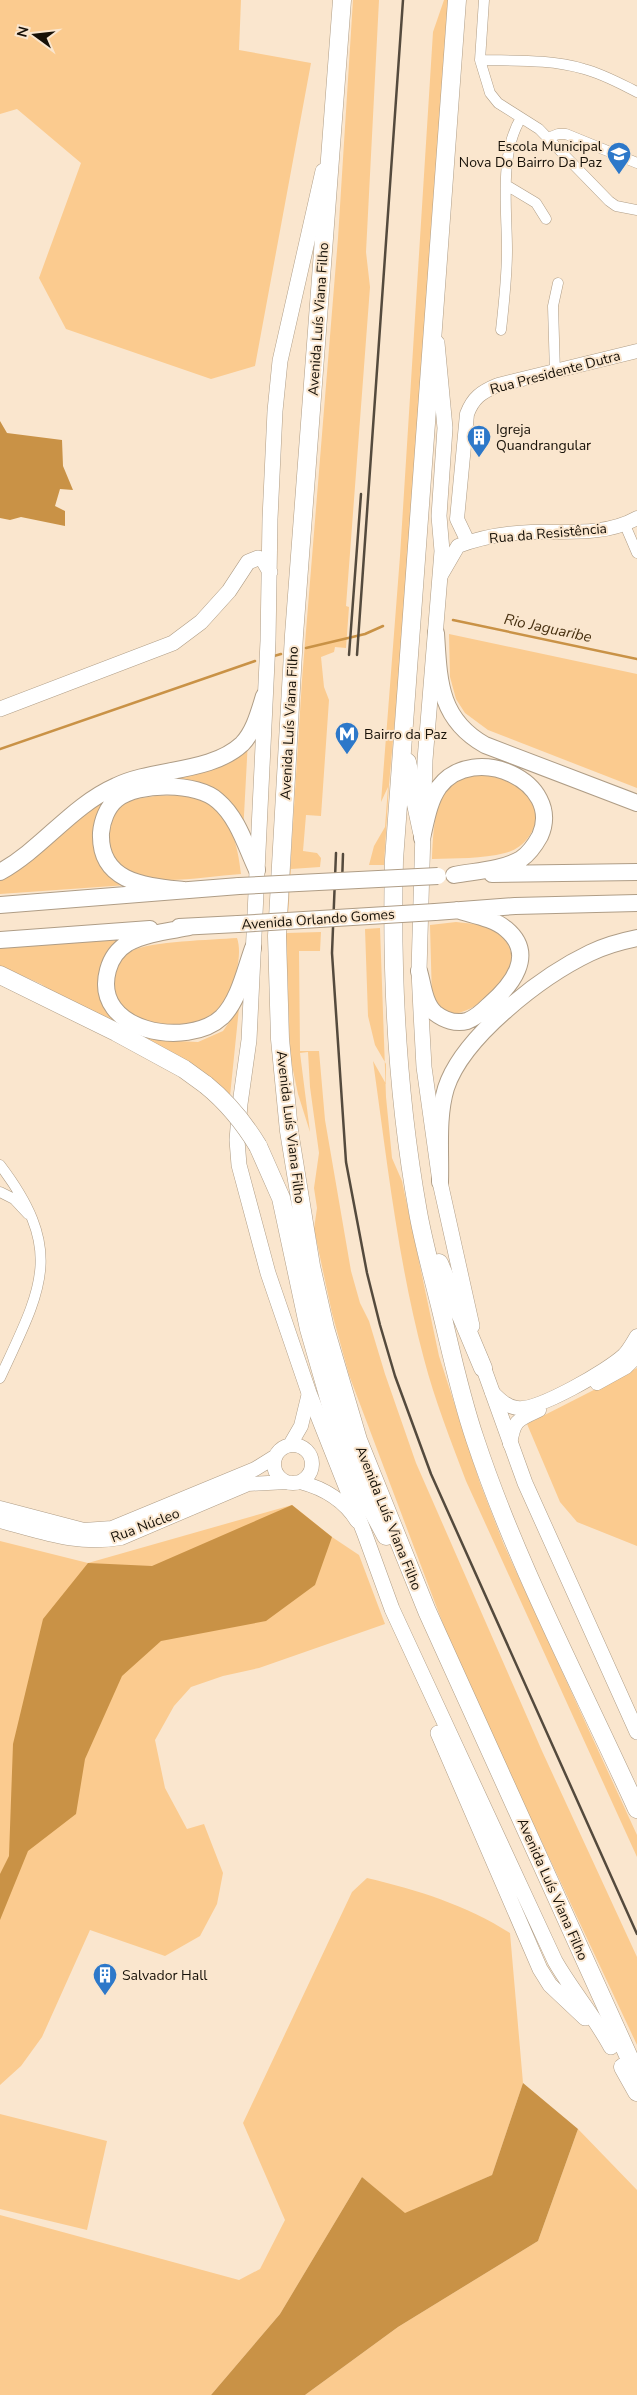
<svg xmlns="http://www.w3.org/2000/svg" width="637" height="2395" viewBox="0 0 637 2395" font-family="'Nunito Sans',sans-serif">
  <rect width="100%" height="100%" fill="#fae6ce"/>
  <path fill="#fbcb8f" d="M0,0H241L239,50L311,63L255,366L211,379L66,329L39,278L81,163L17,109L0,114Z
    M353,0H379L366,252L370,287L346,606L349,607L346,648L335,647L334,652L321,657L324,687L329,700L321,816L306,815L303,851L317,853L321,858L320,867L291,869L287,933L321,932L320,951H299L300,1051H319L325,1120L351,1271L360,1303L369,1321L385,1374L416,1463L542,1751L637,1957V2045L457,1661L349,1375L332,1313L314,1229L317,1208L314,1188L319,1153L310,1087L308,1052L300,1053L310,1132L298,1094L290,1056L286,935L302,680L338,238Z
    M444,0H448L398,686L389,785L380,928L386,1097L392,1158L402,1181L439,1356L480,1483L504,1545L637,1835V1857L466,1481C451,1441 435,1401 424,1359C398,1262 387,1160 373,1061L386,1084V1064L375,1045L368,1016L365,929L380,928L384,865H369L374,846L385,827L388,787L381,802L400,556L433,32Z
    M449,634L637,674V788L488,730L465,713L456,699L450,677Z
    M248,740L243,834C238,822 233,807 223,797C209,785 190,783 173,784C142,784 109,788 99,822C97,830 96,837 97,845C98,858 106,869 116,876C120,880 125,881 127,885L0,894V876C44,852 77,808 123,788C164,769 218,780 248,740Z
    M494,770C502,775 526,785 530,792C546,815 531,847 505,853C482,859 456,858 432,859C433,837 434,784 459,775C469,771 483,772 494,770Z
    M155,796C168,796 190,793 202,798C230,810 238,846 241,874C209,876 165,885 135,876C104,866 99,825 122,805C130,798 145,798 155,796Z
    M456,922L494,926C499,933 507,941 510,949C520,980 474,1015 446,1015L432,1000L430,925Z
    M124,938L101,972L98,985L102,1003L107,1013L123,1029L157,1040L198,1042L223,1031L239,1008L230,1096L221,1087L193,1067L57,995L41,984L0,966V947Z
    M237,938C242,952 237,975 230,989C225,1000 219,1014 208,1020C183,1034 120,1025 113,993C112,988 114,980 115,974C117,964 121,956 131,951C151,941 212,940 237,938Z
    M637,1368V1546L577,1522L560,1502L527,1424Z
    M292,1505L332,1537L359,1555L385,1624L259,1668L223,1676L191,1687L174,1706L155,1740L165,1788L187,1829L204,1824L223,1873L217,1904L200,1936L165,1956L90,1930L42,2037L21,2066L0,2085V1541L88,1563Z
    M367,1878C418,1890 466,1905 510,1933L523,2083L492,2175L405,2214L362,2177L280,2314L211,2395H0V2215L239,2280L260,2269L285,2220L243,2123L352,1892Z
    M0,2114L107,2141L87,2230L0,2209Z
    M578,2129L637,2190V2395H305L398,2327L538,2241Z"/>
  <path fill="#c99246" d="M0,421L7,433L62,440L63,466L73,490L60,489L55,506L65,511V526L21,517L10,520L0,518Z
    M292,1505L332,1537L315,1585L266,1621L161,1641L122,1676L85,1759L76,1814L28,1851L0,1920V1874L9,1856L13,1744L43,1619L88,1563L152,1566Z
    M523,2083L578,2129L538,2241L398,2327L305,2395H211L280,2314L362,2177L405,2213L492,2175Z"/>
  <g fill="none" stroke-linecap="round" stroke-linejoin="round">
    <path stroke="#c99246" stroke-width="2.5" d="M453,620L637,659
      M306,648L365,634L383,626
      M274,656L281,654
      M0,749L255,661"/>
    <defs>
      <path id="minor" d="M484,0L480,60L490,93L498,103L539,129L609,201L616,206L637,210
        M480,60C515,61 550,59 584,69C603,74 619,83 637,92
        M548,138L558,134H566L637,163
        M506,185L536,203L546,219
        M501,330C504,303 507,277 507,250C507,210 499,153 521,118
        M555,373L553,306L558,283
        M625,525L637,553
        M0,1165C66,1252 41,1289 0,1378
        M0,1192L14,1199L28,1214"/>
      <path id="tertiary" d="M468,542L457,519L467,414C473,398 481,392 498,385L637,351
        M440,577L458,546C481,537 507,533 531,532C566,531 605,536 637,518
        M597,1383L626,1367L637,1356
        M492,1392C499,1399 507,1407 517,1408C538,1411 608,1370 624,1355C629,1350 633,1342 637,1336
        M510,1444C514,1420 517,1420 539,1410
        M290,1445L301,1426L309,1393
        M274 1464a19 19 0 1 1 38 0a19 19 0 1 1-38 0Z
        M300,1482C323,1488 344,1500 357,1521
        M0,1508L84,1530L112,1528L255,1469L276,1456
        M0,1521C42,1532 78,1546 121,1538L248,1484L287,1482"/>
      <path id="secondary" d="M323,171L280,361L275,411L270,519L268,641L249,1040L240,1104L237,1140L239,1165L268,1273L309,1393L364,1532L392,1609L555,1961C572,1991 595,2017 611,2047
        M437,343L445,428L439,516L442,551L425,760L419,971L421,1012L424,1067L440,1182L472,1326
        M0,709L173,643L201,622L229,591L248,562L258,558L263,560L270,572
        M480,1358L525,1483L637,1732
        M438,1733L540,1969L550,1985L585,2018"/>
      <path id="primary" d="M436,633C439,681 439,719 485,745L637,803
        M422,838C426,821 429,801 439,787C474,741 564,782 540,836C535,845 530,853 521,859C502,870 475,871 454,875
        M0,872C43,848 71,806 116,786C153,768 211,773 242,744C254,732 259,712 264,696
        M492,874L637,872
        M183,890C146,886 99,883 101,833C102,821 107,807 117,799C138,782 198,782 218,801C238,818 246,847 257,870
        M0,905L239,886
        M435,912L515,906L637,903
        M179,927L238,924
        M190,927C170,931 146,933 128,943C118,949 111,959 108,970C91,1032 188,1049 222,1017C239,1000 245,970 253,948
        M0,940L150,929
        M419,971C423,984 424,1003 435,1013C444,1020 456,1024 467,1021C475,1018 483,1011 489,1005C511,986 537,955 506,929C493,918 472,915 457,910
        M440,1182C441,1151 437,1118 446,1088C463,1036 542,976 590,953C604,946 622,941 637,938"/>
      <path id="trunk" d="M342,0L294,635L277,936L280,1039L289,1131L311,1266L325,1328L358,1440L427,1611L637,2075
        M457,0L394,860C391,978 397,1095 418,1212C424,1246 434,1280 442,1314C452,1356 461,1398 475,1439C517,1566 582,1687 637,1809
        M407,762L422,832
        M0,975L116,1032L184,1069L206,1085
        M258,1146L281,1198L309,1329L338,1430L370,1506L386,1536
        M439,1263L483,1368
        M623,2067L637,2092"/>
    </defs>
    <use href="#minor" stroke="#af9d86" stroke-width="11"/>
    <use href="#tertiary" stroke="#af9d86" stroke-width="15"/>
    <use href="#secondary" stroke="#af9d86" stroke-width="16"/>
    <use href="#primary" stroke="#af9d86" stroke-width="18"/>
    <use href="#trunk" stroke="#af9d86" stroke-width="19"/>
    <use href="#minor" stroke="#fff" stroke-width="10"/>
    <use href="#tertiary" stroke="#fff" stroke-width="14"/>
    <use href="#secondary" stroke="#fff" stroke-width="15"/>
    <use href="#primary" stroke="#fff" stroke-width="16"/>
    <use href="#trunk" stroke="#fff" stroke-width="18"/>
    <path stroke="#544a3d" stroke-width="2.5" d="M349,655L361,494
      M357,655L403,0
      M336,853L332,953L346,1162L367,1273L380,1325L395,1376L431,1474L637,1934
      M342,884L343,854"/>
    <defs>
      <path id="primary-bridge" d="M239,886L438,876
        M238,924L435,912"/>
      <path id="trunk-bridge" d="M206,1085C227,1102 244,1123 258,1146"/>
    </defs>
    <use href="#primary-bridge" stroke="#af9d86" stroke-width="18" stroke-linecap="butt"/>
    <use href="#trunk-bridge" stroke="#af9d86" stroke-width="19" stroke-linecap="butt"/>
    <use href="#primary-bridge" stroke="#fff" stroke-width="16"/>
    <use href="#trunk-bridge" stroke="#fff" stroke-width="18"/>
  </g>
  <defs>
    <symbol id="school-pin" viewBox="-11 -11 22 30"><path d="M0 17L-7.5 6A9.5 9.5 0 1 1 7.5 6Z" fill="#2d78c9" stroke="#fae6ce"/><path d="M0-5L7-2L0 1L-7-2ZM-4 1L0 2.5L4 1V4Q0 6-4 4Z" fill="#fff"/></symbol>
    <symbol id="building-pin" viewBox="-11 -11 22 30"><path d="M0 17L-7.5 6A9.5 9.5 0 1 1 7.5 6Z" fill="#2d78c9" stroke="#fae6ce"/><path d="M-4-6H4V6H1V3H-1V6H-4ZM-2.5-4.3h1.7v1.8h-1.7ZM.8-4.3h1.7v1.8H.8ZM-2.5-1h1.7V.8h-1.7ZM.8-1h1.7V.8H.8Z" fill="#fff"/></symbol>
    <symbol id="metro-pin" viewBox="-11 -11 22 30"><path d="M0 17L-7.5 6A9.5 9.5 0 1 1 7.5 6Z" fill="#2d78c9" stroke="#fae6ce"/><path d="M-5.5 5V-5H-3L0 0L3-5H5.5V5H3V-.5L0 4L-3-.5V5Z" fill="#fff"/></symbol>
  </defs>
  <g fill-rule="evenodd">
    <use href="#school-pin" x="605" y="140" width="28" height="38"/>
    <use href="#building-pin" x="465" y="423" width="28" height="38"/>
    <use href="#metro-pin" x="333" y="720" width="28" height="38"/>
    <use href="#building-pin" x="91" y="1961" width="28" height="38"/>
  </g>
  <g text-anchor="middle" stroke-width="4" stroke-linejoin="round" paint-order="stroke">
    <g font-size="14" fill="#171108" stroke="#fae6ce" text-anchor="start">
      <text x="602" y="151" text-anchor="end">Escola Municipal<tspan x="602" dy="16">Nova Do Bairro Da Paz</tspan></text>
      <text x="496" y="434">Igreja<tspan x="496" dy="16">Quandrangular</tspan></text>
      <text x="364" y="739">Bairro da Paz</text>
      <text x="122" y="1980">Salvador Hall</text>
    </g>
    <g font-size="14" fill="#171108" stroke="#fae6ce">
      <text transform="translate(318 319) rotate(-86)" y="5">Avenida Luís Viana Filho</text>
      <text transform="translate(555 372) rotate(-15)" y="5">Rua Presidente Dutra</text>
      <text transform="translate(548 533) rotate(-5)" y="5">Rua da Resistência</text>
      <text transform="translate(289 723) rotate(-87)" y="5">Avenida Luís Viana Filho</text>
      <text transform="translate(318 919) rotate(-4)" y="5">Avenida Orlando Gomes</text>
      <text transform="translate(291 1127) rotate(83)" y="5">Avenida Luís Viana Filho</text>
      <text transform="translate(389 1518) rotate(68)" y="5">Avenida Luís Viana Filho</text>
      <text transform="translate(145 1525) rotate(-21)" y="5">Rua Núcleo</text>
      <text transform="translate(553 1889) rotate(66)" y="5">Avenida Luís Viana Filho</text>
    </g>
    <g font-size="15" font-style="italic" fill="#483111" stroke="#fae6ce">
      <text transform="translate(548 628) rotate(12)" y="5">Rio Jaguaribe</text>
    </g>
  </g>
  <g transform="translate(35 35) rotate(285)" stroke="#fae6ce" stroke-width="4" paint-order="stroke">
  <path d="M0-4L9 19L0 12L-9 19Z" fill="#171108"/>
  <text y="-8" font-size="14" font-weight="bold" text-anchor="middle" fill="#171108">N</text>
  </g>
</svg>
